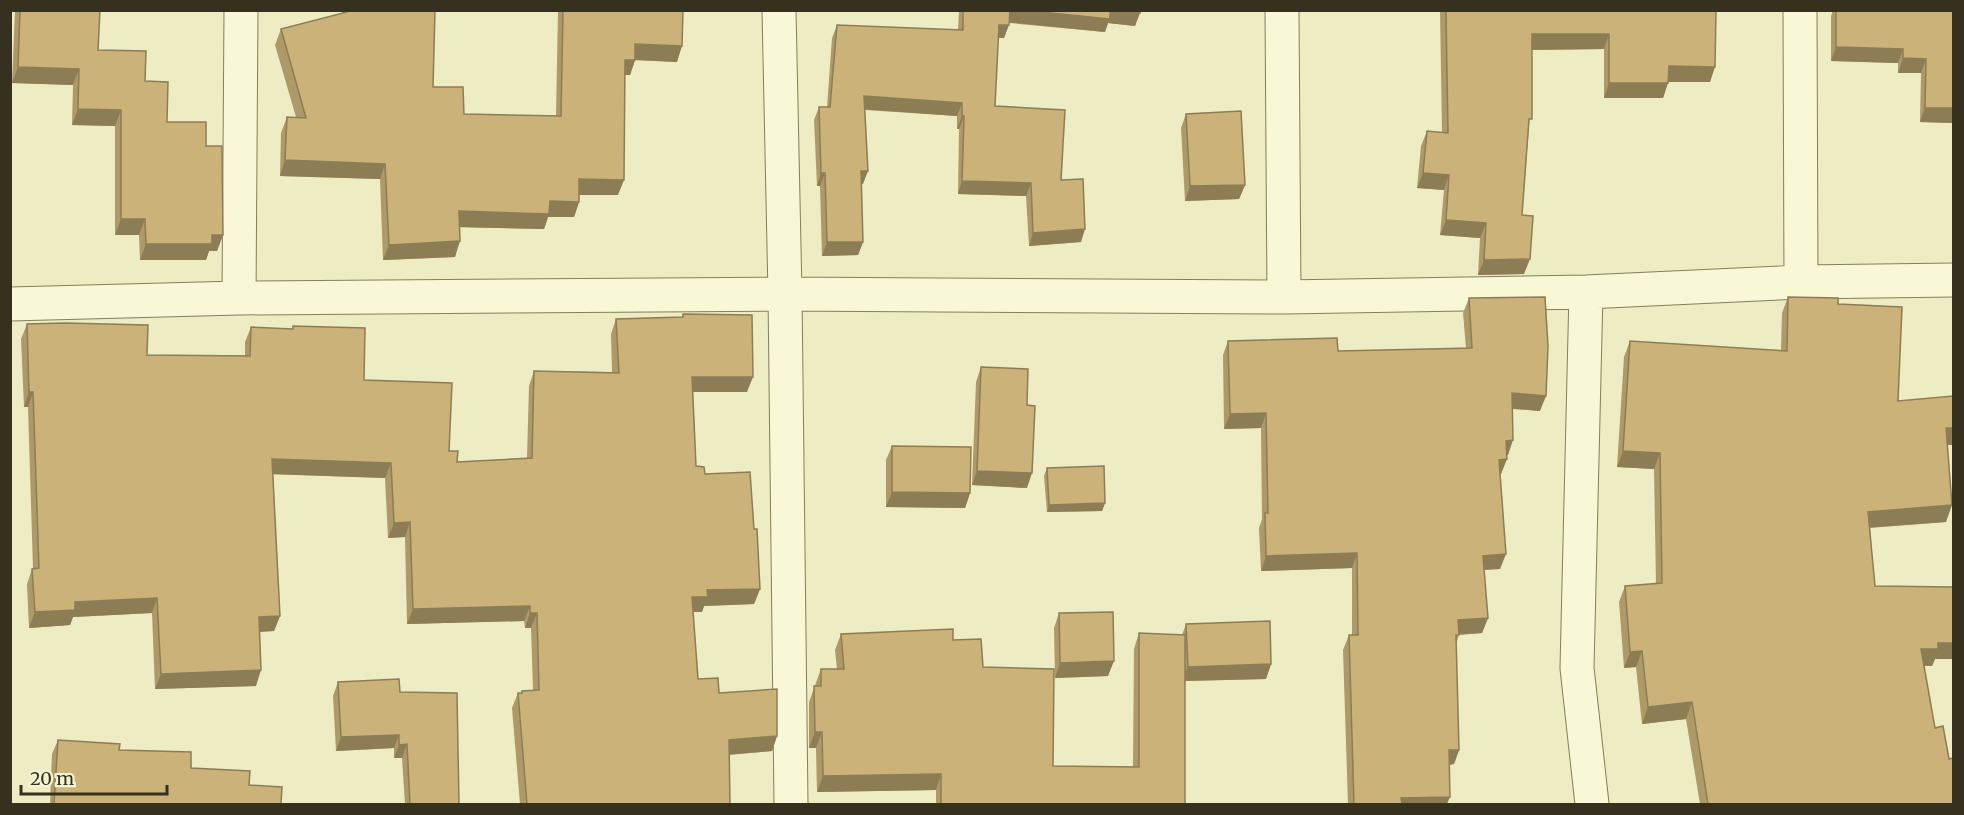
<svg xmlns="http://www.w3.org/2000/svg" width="1964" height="815" viewBox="0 0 1964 815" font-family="Merriweather,serif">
  <rect width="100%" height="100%" fill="#edecc3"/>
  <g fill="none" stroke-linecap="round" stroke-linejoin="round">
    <defs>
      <path id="minor" d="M779,10L785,294L791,804
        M1282,10L1284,297
        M1800,10L1801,282
        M1586,292L1577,668L1592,804
        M239,298L241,10
        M10,304L239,298L785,294L1284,297L1586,292L1801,282L1954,280"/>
    </defs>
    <use href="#minor" stroke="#867e5a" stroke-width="35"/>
    <use href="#minor" stroke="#f8f7d6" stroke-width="33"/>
  </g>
  <path fill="#ae9968" d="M15,10H100L98,50L145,81L167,122L206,146L223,235L217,251H209L206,260H140L139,235H115V126L72,125L73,85L12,83Z
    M342,10H435L433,87L464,114L556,116L558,10H683L677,62L635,60L630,75H625L618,195H579V202L574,217H548L544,229L460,227L455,257L383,260L380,179L280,176L281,133L287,117H296L275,45L281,29L342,14Z
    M959,10H1140L1135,26L1108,23L1105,32L1009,23L1004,38H998L995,106L1061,180L1081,242L1029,246L1026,196L958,194L959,129H957V116L865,110L863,184H861L863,242L858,255L822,256L820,186H817L814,120L819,107H827L832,38L837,25L958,30Z
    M1440,10H1716L1710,82H1668L1663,98H1604V49L1532,50L1529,127L1522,215L1524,274L1478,275L1480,238L1440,235L1444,190L1417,188L1421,146L1427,131L1442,133Z
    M1833,10H1953V123L1920,122L1921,73H1898V63L1831,61V16Z
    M1186,114L1245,185L1239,199L1185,201L1181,128Z
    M1788,297L1838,304L1898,401L1953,396V445H1947L1946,522L1870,528L1875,586L1953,587V659H1935L1932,666H1924L1935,728L1953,804H1700L1686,719L1642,724L1636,667L1624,668L1619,602L1625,586L1656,584L1654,469L1617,467L1624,357L1630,341L1781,351L1782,313Z
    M1469,298L1540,411L1512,409L1508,455H1506L1501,474H1500V569L1484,570L1488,618L1482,633L1459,635L1456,644L1459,750L1454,764L1449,765L1447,804H1348L1343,650L1349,635H1352V568L1261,571L1259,528L1262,519L1261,428L1224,429L1223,355L1228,341L1338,351L1466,348L1463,313Z
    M683,314L747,392H693L696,466L705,474L754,529L760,589L754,604L704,606L702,612H693L698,679L719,693L777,736L772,751L729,755L730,804H520L512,708L518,693H521L522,691L533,690L531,628H525L524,621L407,624L405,537L388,538L385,478L273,474L280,616L274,631L259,632L256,686L155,689L152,613L73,617L70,625L29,628L27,584L32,569H33L28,407H24L21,339L27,324L147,355L245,356V342L251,327L292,329L293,326L364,380L449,451L457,462L527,458L529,386L534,371L612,372L611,334L616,319L682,317Z
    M981,367L1027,405V488L972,485L976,382Z
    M892,446L970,493L965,508L886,507V460Z
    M1047,468L1105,503L1102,511L1047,512L1044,476Z
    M1059,613L1108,676L1055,678L1054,628Z
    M1186,624L1271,664L1266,679L1185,681V804H936V790L817,792L816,748H809V702L821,669H837L835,650L841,634L953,640L983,667L1053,766L1133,767L1134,649L1139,633L1182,635Z
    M338,682L400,692L459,804H405L402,758H394V748L336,751L333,696Z
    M58,740L119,750L191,768L249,785L281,804H50L52,754Z"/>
  <path fill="#8d7d55" d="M1009,10H1110L1140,13L1135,26L1108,23L1105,32L1005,22Z
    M999,25H1009L1004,38H994Z
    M1532,34H1609L1604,49L1527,50Z
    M635,44L682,46L677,62L635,60L630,75H620L625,60Z
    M1836,47L1903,49L1898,63L1831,61Z
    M1903,58L1926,59L1921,73H1898Z
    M1669,66L1715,67L1710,82H1663Z
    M18,67L79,69L73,85L12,83Z
    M1609,83H1668L1663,98H1604Z
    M864,96L962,103L957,116L860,109Z
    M1925,108H1953V123L1920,122Z
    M78,109L121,110L115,126L72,125Z
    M962,116H964L959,129H957Z
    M285,160L385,164L380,179L280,176Z
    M861,171H868L863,184H856Z
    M821,173H825L820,186H817Z
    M1423,173L1449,175L1444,190L1417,188Z
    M579,179L624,180L618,195H574Z
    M962,181L1031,183L1026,196L958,194Z
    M1245,185L1239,199L1185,201L1190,186Z
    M550,201L579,202L574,217H548L544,229L453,227L459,211Z
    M121,219H145L139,235H115Z
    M1446,220L1486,223L1480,238L1440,235Z
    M1085,229L1081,242L1029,246L1033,233Z
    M212,235H223L217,251H209L206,260H140L146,244Z
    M460,241L455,257L383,260L389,245Z
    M827,242H863L858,255L822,256Z
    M1530,259L1524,274L1478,275L1484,260Z
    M692,377H753L747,392H687Z
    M29,392H33L28,407H24Z
    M1512,393L1546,396L1540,411L1506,408Z
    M1266,413L1261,428L1224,429L1230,414Z
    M1946,428H1953V445L1940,444Z
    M1513,440L1508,455H1500L1506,441Z
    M1623,451L1660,453L1654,469L1617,467Z
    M272,459L391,463L385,478L267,474Z
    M1507,459L1501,474H1494L1499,460Z
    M977,471L1032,473L1027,488L972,485Z
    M892,492L970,493L965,508L886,507Z
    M1105,503L1102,511L1047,512L1049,505Z
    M1952,505L1946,522L1862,528L1868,512Z
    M410,522L405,537L388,538L394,523Z
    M1357,553L1352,568L1261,571L1266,556Z
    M1506,554L1500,569L1478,570L1483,556Z
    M760,589L754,604L704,606L702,612H687L692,597L707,590Z
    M157,598L152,613L73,617L70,625L29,628L35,612L75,602Z
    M530,606L524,621L407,624L413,609Z
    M530,613H537L531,628H525Z
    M280,616L274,631L253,632L259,617Z
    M1488,618L1482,633L1452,635L1458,620Z
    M1938,643H1953V659H1935L1932,666L1916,665L1921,649Z
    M1642,651L1636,667L1624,668L1630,652Z
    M1114,661L1108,676L1055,678L1060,663Z
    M1271,664L1266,679L1182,681L1188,667Z
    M261,670L256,686L155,689L161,674Z
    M1692,702L1686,719L1642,724L1648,707Z
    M815,732H822L816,748H809Z
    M399,735L394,748L336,751L341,737Z
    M777,736L772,751L723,755L729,740Z
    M407,744L402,758H394L399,745Z
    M1449,750H1459L1454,764L1444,765Z
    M941,774L936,790L817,792L823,776Z
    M1450,797L1447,804H1399L1401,798Z"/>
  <path fill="#cab279" stroke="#8d7d55" stroke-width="1.5" d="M20,10H100L98,50L146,51L145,81L168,82L167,122H206V146H222L223,235H212V244H146L145,219H121V110L78,109L79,69L18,67Z
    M347,10H435L433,87H463L464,114L561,116L563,10H683L682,46L635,44V60H625L624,180L579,179V202L550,201L549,214L459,211L460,241L389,245L385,164L285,160L287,117L306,118L281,29L347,12Z
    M963,10H1010L1009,25H999L995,106L1065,110L1061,180L1083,179L1085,229L1033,233L1031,183L962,181L964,116H962V103L864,96L868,171H861L863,242H827L825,173H821L819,107H830L837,25L963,30Z
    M1021,10H1110V19Z
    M1115,10H1140V13Z
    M1446,10H1716L1715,67L1669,66L1668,83H1609V34H1532V119H1529L1522,215L1533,216L1530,259L1484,260L1486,223L1446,220L1449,175L1423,173L1427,131L1448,133Z
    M1836,10H1953V108H1925L1926,59L1903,58V49L1836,47Z
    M1241,111L1245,185L1190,186L1186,114Z
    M1545,297L1548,346L1546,396L1512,393L1513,440L1506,441L1507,459L1499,460L1506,554L1483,556L1488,618L1458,620L1459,635H1456L1459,750H1449L1450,797L1401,798L1402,804H1354L1349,635H1358L1357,553L1266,556L1265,513H1268L1266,413L1230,414L1228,341L1337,338L1338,351L1472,348L1469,298Z
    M1788,297L1838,298V304L1902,307L1898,401L1953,396V428H1946L1952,505L1868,512L1875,586L1953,587V643H1938V649H1921L1935,728L1943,726L1949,759L1953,758V804H1708L1692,702L1648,707L1642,651L1630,652L1625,586L1662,583L1660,453L1623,451L1630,341L1787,351Z
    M683,314L752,315L753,377H692L696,466L704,467L705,474L750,472L754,529H757L760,589L707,590L708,597H692L698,679L718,678L719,693L777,689V736L729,740L730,804H527L518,693H522V691L539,690L537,613H530V606L413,609L410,522L394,523L391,463L272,459L280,616L259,617L261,670L161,674L157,598L75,602V610L35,612L32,569L39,568L33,392H29L27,324L65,323L148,325L147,355L250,356L251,327L293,329V326L365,328L364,380L452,383L449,451H458L457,462L532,458L534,371L619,373L616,319L683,317Z
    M981,367L1028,369L1027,405L1035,406L1032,473L977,471Z
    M892,446L971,447L970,493L892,492Z
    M1104,466L1105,503L1049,505L1047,468Z
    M1113,612L1114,661L1060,663L1059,613Z
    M1270,621L1271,664L1188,667L1186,624Z
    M953,629V640L981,639L983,667L1054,669L1053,766L1139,767V633L1185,635V804H941V774L823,776L822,732H815L814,686H821V669H844L841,634Z
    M399,679L400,692L457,693L459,804H410L407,744L399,745V735L341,737L338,682Z
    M58,740L120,744L119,750L191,752V768L250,771L249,785L282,787L281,804H54Z"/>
  <rect width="1964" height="815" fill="none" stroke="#36311e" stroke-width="24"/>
  <path d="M21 785v9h146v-9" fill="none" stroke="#36311e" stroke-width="3"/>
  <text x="30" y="785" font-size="18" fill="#36311e" stroke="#f4f4d2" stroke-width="4.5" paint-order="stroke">20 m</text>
</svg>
